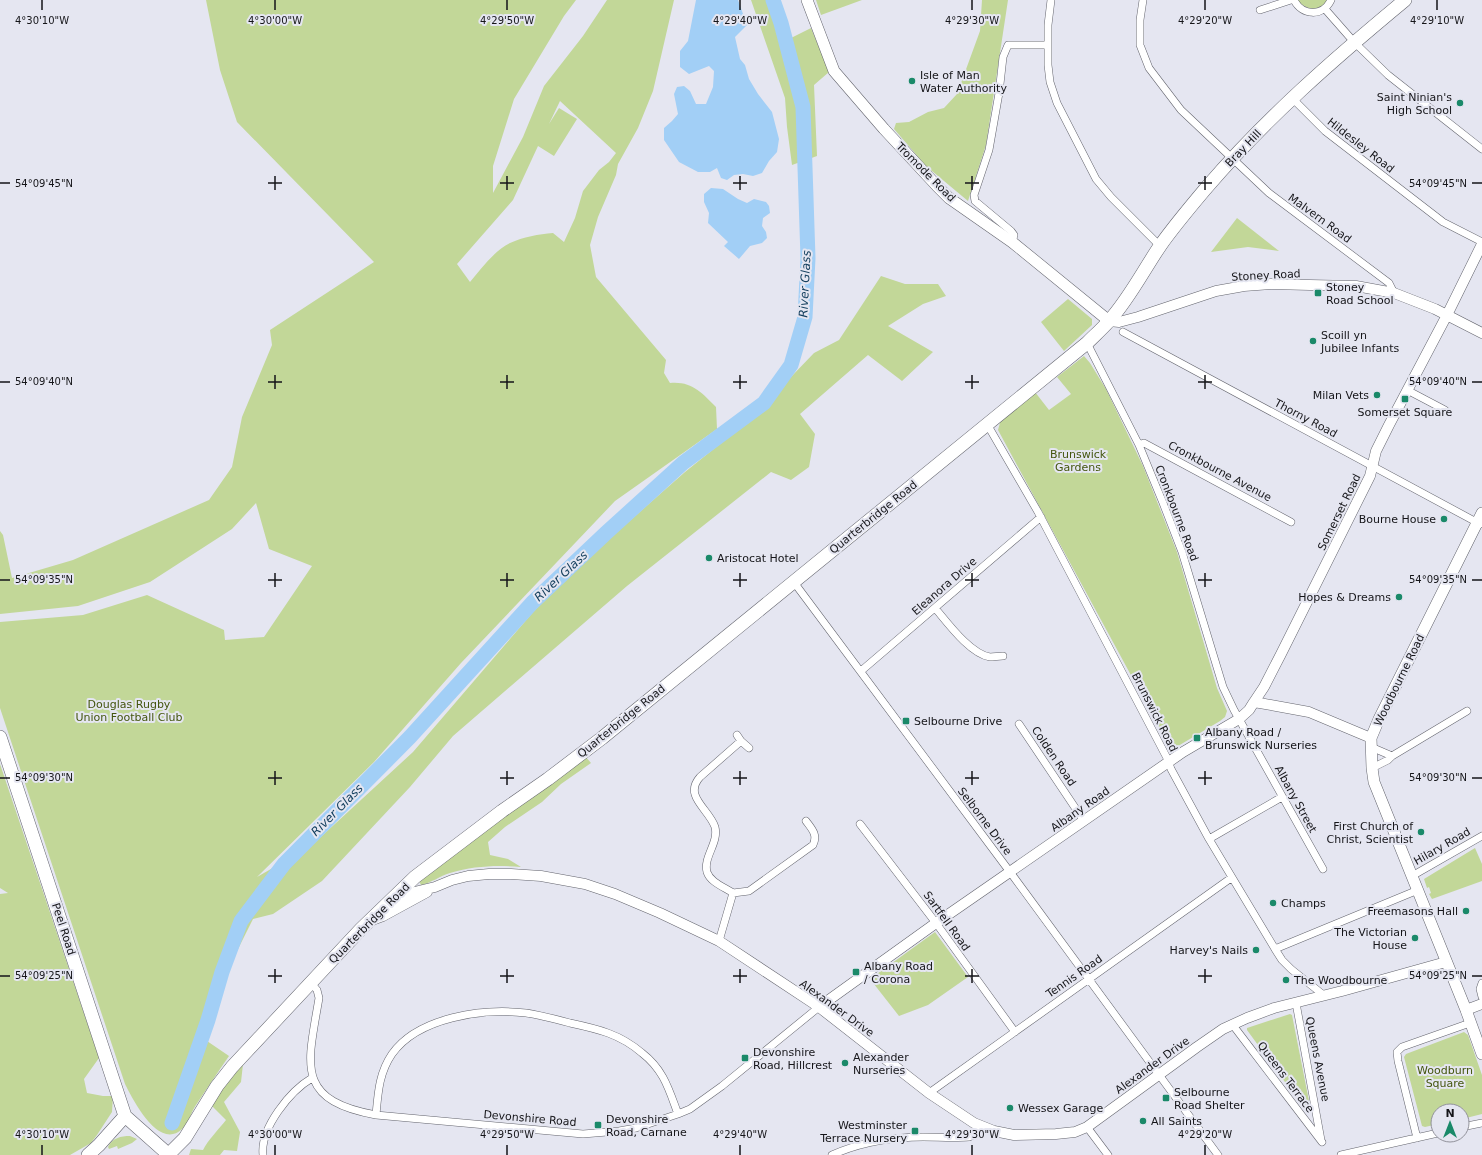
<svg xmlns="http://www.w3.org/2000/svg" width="1482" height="1155" viewBox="0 0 1482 1155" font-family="'DejaVu Sans',sans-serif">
  <rect width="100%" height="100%" fill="#e5e6f1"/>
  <path fill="#c2d798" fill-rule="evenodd" d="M206,0H576L564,16L514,99L493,166V193L523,137L544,86L583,36L607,0H674L653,91L638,128L618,164L616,175L598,217L590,245L596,277L666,360L664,373L670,383C692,381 702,393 716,407L717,429L615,501L461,663L374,762L257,877L311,846L413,752L534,611L600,547L685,472L766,407L789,379L814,353L839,340L881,276L905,284H938L946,296L923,304L888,326L933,352L902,381L868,355L800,414L815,434L809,467L791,480L771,472L627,586L453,736L410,787L322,881L273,914L253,919L203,1019L207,1041L229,1056C218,1072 207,1088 196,1105C191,1112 189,1123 182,1129C159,1151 133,1100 125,1084L0,708V622L83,615L147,595L224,630L225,640L264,637L312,566L269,549L256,503L232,529L150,582L78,606L0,614V531L3,535L12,578L73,560L209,500L232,467L242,417L272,345L270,330L374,262L237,122L220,70ZM560,101L616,153L609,162L599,170L583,191L575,218L564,242L553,233C539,234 523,237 510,243C495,250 481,269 470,282L457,264L513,200L538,146L554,156L577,119L559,108L549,124Z
    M751,0H777L791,38L811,28L829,72L814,85L817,156L792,165L787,127L785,98Z
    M816,0H862L821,15Z
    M982,0H1008L986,145L968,201L926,166L894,129L896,123L909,122L928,112L944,108L957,94L980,31Z
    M1297,0H1327C1320,13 1305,10 1297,0Z
    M1237,218L1279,251L1248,247L1211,252Z
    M1068,299L1092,319V325L1064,351L1041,322Z
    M1084,356L1090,363L1106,389L1143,466L1177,552L1217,688L1227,711L1225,717L1220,721L1173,749H1171L998,430L1001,419L1035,392L1049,410L1071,394L1057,377Z
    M585,756L591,763L561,784L542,802L505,827L488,842L490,855L508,859L521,867C496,865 474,866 450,873C440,876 431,883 421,885L419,881Z
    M0,764L99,1058L84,1079L87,1093L103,1096H113L112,1112L97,1135L91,1143L70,1155H0V894L8,893L0,888Z
    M1475,848L1482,864V881L1432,899L1429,894L1431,893L1429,887L1427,888L1424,879Z
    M935,932L968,977L928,1005L899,1016L870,979Z
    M1290,1014L1292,1015L1310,1106L1304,1108L1247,1030V1028Z
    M1464,1032L1468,1035L1482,1075V1114L1462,1119V1111H1438V1124L1425,1127L1422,1126L1404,1057L1406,1054Z
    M243,1064L241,1082L224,1102L240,1132L237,1151L224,1150L220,1155H189L191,1149L203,1150C208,1140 219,1129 226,1120L212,1106L214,1100Z
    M130,1136L137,1139L132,1143L118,1149L117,1146L109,1149L108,1147C112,1138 121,1136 130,1136Z"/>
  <path fill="#a2cff6" d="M696,0H738L747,25L735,37L740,59L745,65L749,79L758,94L772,112L779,139L777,152L769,161L762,173L753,176L743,174L734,175L727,180L721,178L717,168L710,172H698L679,162L664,140V128L672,121L678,114L674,94L677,87L684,86L690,91L696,104H706L713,87L714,71L709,66L689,74L680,67V51L688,41Z
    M711,188L723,189L738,199L747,203L754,199L766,202L769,206L770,213L763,218L762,226L766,232L767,238L762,243L750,246L739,259L724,246L728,242L708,223L709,213L704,202V194Z"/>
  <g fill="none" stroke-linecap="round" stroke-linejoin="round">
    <path stroke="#a2cff6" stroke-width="15" d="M172,1123L208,1020L222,972L241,921L284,864L410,737L532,603L606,533L683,463L764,403L791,365L805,317L808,258L803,107L781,23L773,0"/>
    <defs>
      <path id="street" d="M1051,0L1048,25V65L1050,82L1057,103L1096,179L1111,197L1160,246
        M1143,0L1140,20V45L1149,68L1181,110L1269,193L1389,283L1394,293
        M1294,0C1302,16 1323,17 1331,0
        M1325,9L1354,42L1388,75L1482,149
        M1260,10L1291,0
        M1292,98L1325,131L1443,222L1482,242
        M1012,242L1014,235L1011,231L975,201L974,195L989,150L999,93L1003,57L1008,45H1047
        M1123,332L1480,524
        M1087,343L1139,445L1163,503L1182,552L1223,687L1234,710L1323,869
        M1407,390L1445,410
        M987,424L1038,512L1167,758L1171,769L1209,839L1275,949L1282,960L1291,969L1321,993L1322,996
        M1139,445L1144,443L1291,522
        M793,581L1013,876L1218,1155
        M935,608C947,622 970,654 990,657C994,657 999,656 1003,656
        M861,671L1041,517
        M1019,724L1084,821
        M737,735L741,741L749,748
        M1371,747L1392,756
        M1372,768L1388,760L1392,756L1467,711
        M860,824L936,923L1015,1032
        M1209,839L1282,797
        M1412,876L1482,836
        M733,893L749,891L813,845C818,835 812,829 806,821
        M719,941L733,893C724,887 710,882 707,872C703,857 719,843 715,827C709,809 683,796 700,777L741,741
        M1275,949L1418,890
        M311,983L317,990L319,998C308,1064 294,1100 376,1115L583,1134L619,1131L636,1128L678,1114L690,1109L722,1086L819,1007
        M1482,983L1480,989L1482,997
        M1296,1003L1321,1140
        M1232,1024L1322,1142
        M929,1093L1231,878
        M376,1115C378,1093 379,1073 392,1054C418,1017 483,1008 526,1013C540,1015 555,1019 570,1023C598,1029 620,1034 642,1053C664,1070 669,1090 678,1114
        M1087,1127L1108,1155
        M1462,1127L1482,1123
        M1417,1138L1398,1061L1397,1052L1402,1047L1470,1023
        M263,1155C260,1128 290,1091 312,1078
        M832,1155C861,1142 892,1137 923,1137C938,1137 954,1138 969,1137L976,1134L981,1126
        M1341,1155L1438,1133"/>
      <path id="secondary" d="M1109,321L1119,322L1138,317L1216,291L1244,286L1271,284L1310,285L1356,286L1394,293L1435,309L1482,333
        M1254,702L1309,712L1371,738
        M396,898L402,895L435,887L452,880L468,876L489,874H511L541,876L585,884L615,894L660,913L719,941L819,1007L929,1093L974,1123L994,1131L1014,1135L1056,1134L1075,1132L1087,1127L1197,1047L1223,1029L1247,1018L1274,1008L1342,991L1446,962
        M372,920L383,916L427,892
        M819,1007L936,923L1183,752L1239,719L1249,710L1254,702L1264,687L1281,654L1370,476L1376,451L1389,425L1447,315L1482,244
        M1466,1010L1482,1004"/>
      <path id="primary" d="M807,0L834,71L884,129L937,186L949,198L1012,242L1109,321
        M1482,513L1379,719L1371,738L1372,768L1374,782L1466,1010L1482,1054"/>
      <path id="highway" d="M0,737L125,1116L169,1155
        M169,1154L185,1138L217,1086L232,1067L361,929L415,877L502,811L548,779L602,738L1087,343C1094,336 1102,329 1109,321C1129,299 1143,271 1160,246C1174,226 1191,206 1207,187C1266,118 1335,58 1405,0
        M88,1155L99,1145L125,1116"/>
    </defs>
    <use href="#street" stroke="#63646d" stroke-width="8"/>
    <use href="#secondary" stroke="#63646d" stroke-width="11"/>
    <use href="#primary" stroke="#63646d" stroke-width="12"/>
    <use href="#highway" stroke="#63646d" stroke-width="14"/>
    <use href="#street" stroke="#fff" stroke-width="7"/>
    <use href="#secondary" stroke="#fff" stroke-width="10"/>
    <use href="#primary" stroke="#fff" stroke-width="11"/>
    <use href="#highway" stroke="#fff" stroke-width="13"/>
  </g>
  <path fill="none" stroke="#151519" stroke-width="1.5" d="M42,0V10M275,0V10M507,0V10M740,0V10M972,0V10M1205,0V10M1437,0V10M275,176V190M507,176V190M740,176V190M972,176V190M1205,176V190M0,183H10M268,183H282M500,183H514M733,183H747M965,183H979M1198,183H1212M1472,183H1482M275,375V389M507,375V389M740,375V389M972,375V389M1205,375V389M0,382H10M268,382H282M500,382H514M733,382H747M965,382H979M1198,382H1212M1472,382H1482M275,573V587M507,573V587M740,573V587M972,573V587M1205,573V587M0,580H10M268,580H282M500,580H514M733,580H747M965,580H979M1198,580H1212M1472,580H1482M275,771V785M507,771V785M740,771V785M972,771V785M1205,771V785M0,778H10M268,778H282M500,778H514M733,778H747M965,778H979M1198,778H1212M1472,778H1482M275,969V983M507,969V983M740,969V983M972,969V983M1205,969V983M0,976H10M268,976H282M500,976H514M733,976H747M965,976H979M1198,976H1212M1472,976H1482M42,1145V1155M275,1145V1155M507,1145V1155M740,1145V1155M972,1145V1155M1205,1145V1155"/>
  <g fill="#1a8969" stroke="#e5e6f1" stroke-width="1.5">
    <circle cx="912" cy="81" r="4"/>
    <circle cx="1460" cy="103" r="4"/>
    <rect x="1314" y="289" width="8" height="8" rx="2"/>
    <circle cx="1313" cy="341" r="4"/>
    <circle cx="1377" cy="395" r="4"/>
    <rect x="1401" y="395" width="8" height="8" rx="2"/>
    <circle cx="1444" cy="519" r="4"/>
    <circle cx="709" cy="558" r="4"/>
    <circle cx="1399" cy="597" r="4"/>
    <rect x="902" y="717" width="8" height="8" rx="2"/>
    <rect x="1193" y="734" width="8" height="8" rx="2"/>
    <circle cx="1421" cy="832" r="4"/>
    <circle cx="1273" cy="903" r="4"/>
    <circle cx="1466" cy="911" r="4"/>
    <circle cx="1415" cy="938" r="4"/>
    <circle cx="1256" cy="950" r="4"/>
    <rect x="852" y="968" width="8" height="8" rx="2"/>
    <circle cx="1286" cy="980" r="4"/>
    <rect x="741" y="1054" width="8" height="8" rx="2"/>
    <circle cx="845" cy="1063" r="4"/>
    <rect x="1162" y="1094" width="8" height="8" rx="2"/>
    <circle cx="1010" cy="1108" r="4"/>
    <circle cx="1143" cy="1121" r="4"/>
    <rect x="594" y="1121" width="8" height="8" rx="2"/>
    <rect x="911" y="1127" width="8" height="8" rx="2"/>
  </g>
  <g text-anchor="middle" stroke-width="4" stroke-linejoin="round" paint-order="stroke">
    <g font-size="11" fill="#151519" stroke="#e5e6f1" text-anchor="start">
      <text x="920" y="79">Isle of Man<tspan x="920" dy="13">Water Authority</tspan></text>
      <text x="1452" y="101" text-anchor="end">Saint Ninian's<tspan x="1452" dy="13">High School</tspan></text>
      <text x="1326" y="291">Stoney<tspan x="1326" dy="13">Road School</tspan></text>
      <text x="1321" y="339">Scoill yn<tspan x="1321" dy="13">Jubilee Infants</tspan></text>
      <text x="1369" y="399" text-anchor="end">Milan Vets</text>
      <text x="1405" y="416" text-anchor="middle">Somerset Square</text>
      <text x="1436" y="523" text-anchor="end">Bourne House</text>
      <text x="717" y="562">Aristocat Hotel</text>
      <text x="1391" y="601" text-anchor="end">Hopes &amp; Dreams</text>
      <text x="914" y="725">Selbourne Drive</text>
      <text x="1205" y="736">Albany Road /<tspan x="1205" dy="13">Brunswick Nurseries</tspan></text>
      <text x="1413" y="830" text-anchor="end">First Church of<tspan x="1413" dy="13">Christ, Scientist</tspan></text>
      <text x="1281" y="907">Champs</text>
      <text x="1458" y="915" text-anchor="end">Freemasons Hall</text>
      <text x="1407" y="936" text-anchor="end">The Victorian<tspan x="1407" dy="13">House</tspan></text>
      <text x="1248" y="954" text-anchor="end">Harvey's Nails</text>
      <text x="864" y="970">Albany Road<tspan x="864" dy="13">/ Corona</tspan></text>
      <text x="1294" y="984">The Woodbourne</text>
      <text x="753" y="1056">Devonshire<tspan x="753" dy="13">Road, Hillcrest</tspan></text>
      <text x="853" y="1061">Alexander<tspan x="853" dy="13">Nurseries</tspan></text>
      <text x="1174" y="1096">Selbourne<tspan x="1174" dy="13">Road Shelter</tspan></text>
      <text x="1018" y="1112">Wessex Garage</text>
      <text x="606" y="1123">Devonshire<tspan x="606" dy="13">Road, Carnane</tspan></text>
      <text x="1151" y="1125">All Saints</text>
      <text x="907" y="1129" text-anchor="end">Westminster<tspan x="907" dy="13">Terrace Nursery</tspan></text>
    </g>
    <g font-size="11" fill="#151519" stroke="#e5e6f1">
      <text transform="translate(1361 145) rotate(38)" y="4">Hildesley Road</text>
      <text transform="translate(1243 148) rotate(-46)" y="4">Bray Hill</text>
      <text transform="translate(926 172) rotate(45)" y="4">Tromode Road</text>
      <text transform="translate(1320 218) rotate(36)" y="4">Malvern Road</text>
      <text transform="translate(1266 275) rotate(-3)" y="4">Stoney Road</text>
      <text transform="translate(1306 418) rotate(28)" y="4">Thorny Road</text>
      <text transform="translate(1220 471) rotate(28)" y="4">Cronkbourne Avenue</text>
      <text transform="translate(1339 512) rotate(-64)" y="4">Somerset Road</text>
      <text transform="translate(1177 513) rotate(69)" y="4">Cronkbourne Road</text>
      <text transform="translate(873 517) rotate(-39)" y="4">Quarterbridge Road</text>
      <text transform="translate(944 586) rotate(-41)" y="4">Eleanora Drive</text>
      <text transform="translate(1399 680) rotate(-64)" y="4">Woodbourne Road</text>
      <text transform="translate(1155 712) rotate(63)" y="4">Brunswick Road</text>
      <text transform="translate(621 721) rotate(-39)" y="4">Quarterbridge Road</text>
      <text transform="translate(1054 756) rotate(56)" y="4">Colden Road</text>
      <text transform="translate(1296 799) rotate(61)" y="4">Albany Street</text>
      <text transform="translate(1080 809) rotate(-35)" y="4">Albany Road</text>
      <text transform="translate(985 821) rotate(53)" y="4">Selborne Drive</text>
      <text transform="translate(1442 846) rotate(-30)" y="4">Hilary Road</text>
      <text transform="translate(947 921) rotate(54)" y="4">Sartfell Road</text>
      <text transform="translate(369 923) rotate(-45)" y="4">Quarterbridge Road</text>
      <text transform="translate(64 929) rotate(72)" y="4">Peel Road</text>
      <text transform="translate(1074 976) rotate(-35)" y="4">Tennis Road</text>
      <text transform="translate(837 1008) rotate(36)" y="4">Alexander Drive</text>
      <text transform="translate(1318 1059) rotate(79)" y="4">Queens Avenue</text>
      <text transform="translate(1152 1065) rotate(-36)" y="4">Alexander Drive</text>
      <text transform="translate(1286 1077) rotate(53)" y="4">Queens Terrace</text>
      <text transform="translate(530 1118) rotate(5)" y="4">Devonshire Road</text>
    </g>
    <g font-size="11" fill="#44560e" stroke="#e5e6f1">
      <text x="1078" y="458">Brunswick<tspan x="1078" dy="13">Gardens</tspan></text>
      <text x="129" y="708">Douglas Rugby<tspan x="129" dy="13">Union Football Club</tspan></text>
      <text x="1445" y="1074">Woodburn<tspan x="1445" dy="13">Square</tspan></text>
    </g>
    <g font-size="12" font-style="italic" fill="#15405f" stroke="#e5e6f1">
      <text transform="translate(805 284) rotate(-87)" y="4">River Glass</text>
      <text transform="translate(561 576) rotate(-43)" y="4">River Glass</text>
      <text transform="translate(337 810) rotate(-45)" y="4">River Glass</text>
    </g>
  </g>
  <g font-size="10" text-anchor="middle" fill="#151519" stroke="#e5e6f1" stroke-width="4" stroke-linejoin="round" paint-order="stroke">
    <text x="42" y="24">4°30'10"W</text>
    <text x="275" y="24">4°30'00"W</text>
    <text x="507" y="24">4°29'50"W</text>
    <text x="740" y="24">4°29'40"W</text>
    <text x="972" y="24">4°29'30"W</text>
    <text x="1205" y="24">4°29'20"W</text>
    <text x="1437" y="24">4°29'10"W</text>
    <text x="44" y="187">54°09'45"N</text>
    <text x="1438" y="187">54°09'45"N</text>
    <text x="44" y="385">54°09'40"N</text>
    <text x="1438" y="385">54°09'40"N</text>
    <text x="44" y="583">54°09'35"N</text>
    <text x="1438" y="583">54°09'35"N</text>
    <text x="44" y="781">54°09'30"N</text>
    <text x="1438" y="781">54°09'30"N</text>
    <text x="44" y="979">54°09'25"N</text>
    <text x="1438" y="979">54°09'25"N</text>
    <text x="42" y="1138">4°30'10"W</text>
    <text x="275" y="1138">4°30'00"W</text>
    <text x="507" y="1138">4°29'50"W</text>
    <text x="740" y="1138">4°29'40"W</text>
    <text x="972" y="1138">4°29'30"W</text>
    <text x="1205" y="1138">4°29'20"W</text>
  </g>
  <g transform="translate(1450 1123)"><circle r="19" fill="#e5e6f1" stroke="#92929b"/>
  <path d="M0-3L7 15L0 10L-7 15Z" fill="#1a8969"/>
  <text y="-6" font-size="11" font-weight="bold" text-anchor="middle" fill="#151519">N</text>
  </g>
</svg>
